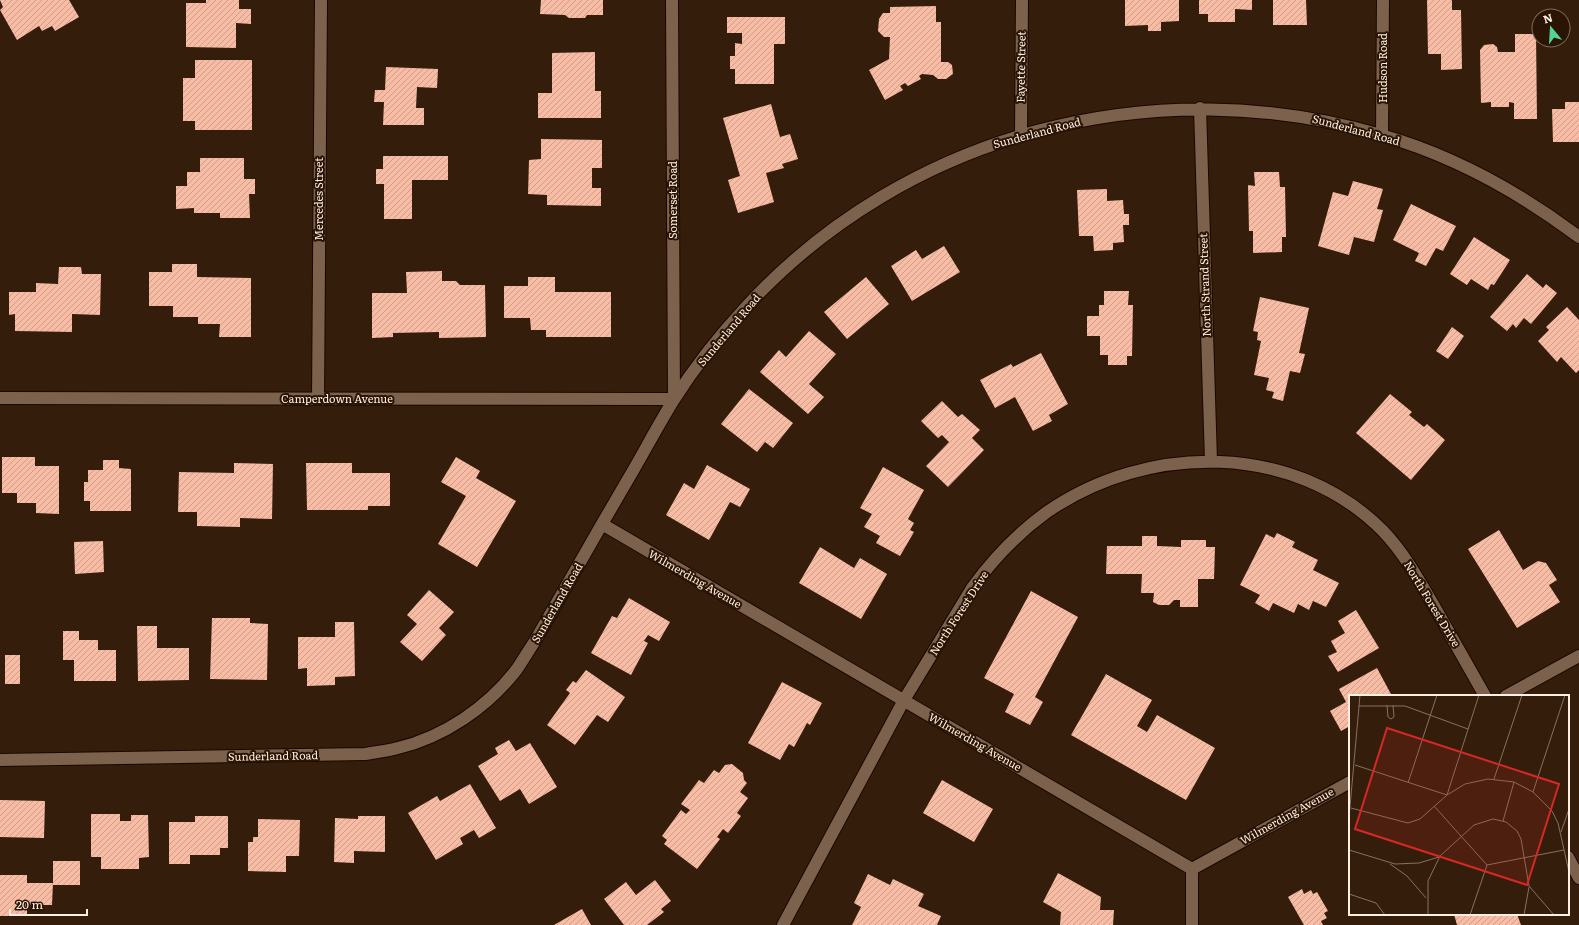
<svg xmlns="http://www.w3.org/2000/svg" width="1579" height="925" viewBox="0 0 1579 925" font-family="Literata,serif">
  <defs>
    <pattern id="building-hatch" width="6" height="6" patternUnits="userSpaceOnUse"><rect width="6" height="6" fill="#f8bba3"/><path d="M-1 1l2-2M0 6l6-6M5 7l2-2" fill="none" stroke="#cd9e8b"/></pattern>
  </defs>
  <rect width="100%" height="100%" fill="#341e0b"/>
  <path fill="url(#building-hatch)" d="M0,0H69L79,17L55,31L52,26L42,31L39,26L17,40L0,10L3,7Z
    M206,0H239V9H251V24L236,23V48L186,47V3H206Z
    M541,0H603V15H587L585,18H569L565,15L540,14Z
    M1125,0H1179V21L1161,22V31H1148V25L1125,26Z
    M1199,0H1252V10L1235,9V22H1208V14H1199Z
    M1273,0H1306L1307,25H1273Z
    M1427,0H1452V10H1461L1462,69L1441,70V54H1428Z
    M936,6V22H941V62H948L952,65L953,74L946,79H938L933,75L922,74L919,76L921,79L908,86L905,83L900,86L903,90L885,100L869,70L889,59L890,37H884L878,31L879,19L883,13H890V7Z
    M727,17H785V44H774V84H735V69H730V56H735V43L742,44V33H727Z
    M1515,34H1536L1537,119H1514V103L1509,102V107H1491V102L1481,103L1480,50L1484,45L1493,44L1497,47L1498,52H1515Z
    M595,52V91H601V118H538V93H552V53Z
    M195,60H252V130H195V121H183V78H195Z
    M386,67L438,69L437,88L417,87L416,108H424V125H383L384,102H374L375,90H385Z
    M1565,102H1579V142H1553L1552,109H1565Z
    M771,104L780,137L790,134L798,159L782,164L784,168L766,173L774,202L738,213L728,180L740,176L723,118Z
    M541,139L602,140V168H592V188H601V206L547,205V195L528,194L529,160L541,159Z
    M383,156H448V180H412V219H384V184H376V169H383Z
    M200,158H244V179H255V194H249L250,218H220V213H194V208L176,209V186H187V172H200Z
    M1254,172H1279L1280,187H1285L1286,237H1282V252L1253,253V231H1249L1248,185L1255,186Z
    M1353,181L1383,189L1377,209L1383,210L1374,242L1354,237L1349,255L1318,246L1333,192L1348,196Z
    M1107,189V201L1123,200L1124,214H1129V225H1123L1124,242L1113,243V250L1094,251L1093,236H1079L1077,190Z
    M1411,204L1456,226L1443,251L1436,248L1426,266L1415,261L1419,253L1393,240Z
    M1474,237L1510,260L1494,285L1491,284L1488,290L1471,279L1467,285L1450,274Z
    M944,246L960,272L912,301L891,266L916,250L922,259Z
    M172,264H197V277L251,278V337H219L220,324H198V317H173V306H149V272H172Z
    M59,267H81L82,274H101L100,315L72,314V332L15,331V314L9,315V292H36V283L58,284Z
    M442,271V281H456L460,285H485L486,337L439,338V332L393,333V337L372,338V293H407L406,272Z
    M1527,274L1543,288L1546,284L1557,293L1531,324L1524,318L1516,328L1513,324L1507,331L1490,317Z
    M528,277H555V292H611V337H546V330H531L530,318H504V286H528Z
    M866,277L889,304L847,339L824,312Z
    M1104,291H1129L1128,305H1133L1132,356H1127V365H1108V355H1100V336H1087V316H1099V305H1104Z
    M1260,297L1309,308L1299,353L1305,354L1300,373L1290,371L1283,401L1272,398L1274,392L1266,390L1269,378L1254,375L1261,341L1257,340L1258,332L1253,331Z
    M1567,307L1579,320V370L1576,373L1561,357L1557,362L1538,341L1549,330L1546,327Z
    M1452,327L1464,336L1448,359L1436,351Z
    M809,331L836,354L809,384L824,397L808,414L760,372L779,350L786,357Z
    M1041,353L1068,404L1049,415L1052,421L1033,431L1015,397L995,408L980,380L1011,364L1013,367Z
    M749,389L793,423L773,448L765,442L757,452L721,424Z
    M1390,394L1412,412L1409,415L1424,427L1427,424L1445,440L1411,480L1356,433Z
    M942,401L958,417L962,414L980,430L972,438L984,450L948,487L926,466L949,442L942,435L938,438L921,421Z
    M2,457H35V466H59V514L36,513V503H17V493H2Z
    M456,457L480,471L476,478L516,501L477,567L438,544L466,496L441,482Z
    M103,460H119V468L131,469V511H90V501H84V482H88V470H103Z
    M234,463L273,464L272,519L240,518V527L197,526V512H178L179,472L234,473Z
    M306,463H352V473H390V506H368V510H307Z
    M707,465L750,489L740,507L730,502L709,540L666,515L684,483L694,489Z
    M883,467L924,490L908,519L914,523L910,530L914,532L900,556L876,543L880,536L864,527L872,514L860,508Z
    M1499,530L1523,570L1538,561L1546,563L1557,580L1549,585L1560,602L1517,628L1468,549Z
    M1277,533L1295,542L1292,547L1318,560L1313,570L1339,583L1326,607L1313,601L1309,610L1298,604L1294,613L1273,603L1269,611L1255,603L1260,595L1240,585L1266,534L1274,538Z
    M1142,536H1157V546L1181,547V540H1206V547H1215L1214,579H1198V607H1180V600H1174L1169,605H1159L1153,602L1154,593H1141L1142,574H1106L1107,546H1142Z
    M103,541L104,572L75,574L74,542Z
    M820,547L854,568L860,558L887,574L861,619L799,583Z
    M429,590L454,612L439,628L446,635L422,661L400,642L417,624L407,615Z
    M1031,591L1078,617L1035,697L1043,702L1030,725L1005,712L1014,694L984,678Z
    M629,598L670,622L659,641L648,635L644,641L648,643L631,675L591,653L612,616L617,618Z
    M1356,610L1379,648L1338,672L1328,656L1337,652L1331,641L1345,633L1338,621Z
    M212,618H250V623L268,624L267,680L210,679Z
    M335,622H354L355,676L335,677V685L307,686V668L298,669V637H335Z
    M137,626H157V648H189V680L138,681Z
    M63,631H79V640H98V650H116V681H74V660H63Z
    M5,655H20V684H5Z
    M1377,668L1392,696H1350V726L1341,731L1330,711L1346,702L1339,689Z
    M586,670L625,697L608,722L597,715L575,745L547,725L570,693L566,690L573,681L576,683Z
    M1106,674L1152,700L1137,726L1147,732L1157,715L1215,748L1186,800L1071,735Z
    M782,682L822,703L810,725L807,723L794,747L789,744L780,760L748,743Z
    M509,740L516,751L530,743L557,787L529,804L520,789L500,801L478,766L498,754L495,748Z
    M732,764L743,773L744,780L747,783L740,792L748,798L737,813L741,816L728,833L723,829L717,837L720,839L697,869L664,844L667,840L662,836L681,810L686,814L690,810L681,804L699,780L704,783L714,770L719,773L725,765Z
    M942,780L993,809L974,842L923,813Z
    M470,784L496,828L479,838L474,830L460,838L463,844L436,860L408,813L437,796L440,801Z
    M0,800L45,801L44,838L0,837Z
    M91,814H120V821H131V815H148L149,857L139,858V869H101V857H91Z
    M195,816H228V848H220V855H190V864H169V822H195Z
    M358,816H385V852L354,851V863L334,862L335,818L358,819Z
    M258,819L300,820L299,856H286V872L248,871V842H253V837H258Z
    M53,861H80V885H53Z
    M1058,873L1101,897L1100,910H1114L1113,925H1060L1061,912L1043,902Z
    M868,874L890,885L893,879L924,894L918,906L941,916L937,925H852L861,907L854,903Z
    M0,875H27V883H53L52,905H27V916H0Z
    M655,880L671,901L661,909L664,912L647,925H624L604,899L626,882L636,895Z
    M1302,889L1304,894L1311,890L1313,894L1317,892L1328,911L1324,913L1327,918L1321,921L1323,925H1304L1288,897Z
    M582,909L591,925H554Z
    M1454,914H1517L1521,925H1457Z"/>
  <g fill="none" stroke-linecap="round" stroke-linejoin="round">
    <defs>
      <path id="minor" d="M1200,108L1211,461
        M1021,135L1022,0
        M1382,135L1383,0
        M0,398L674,399L672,0
        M318,399L321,0
        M602,524L1192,869L1350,782
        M1506,696L1579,656
        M0,760L365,754C376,752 387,751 398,748C444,737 488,707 517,669C523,660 529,650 535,641C566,587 596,534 627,481C643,454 657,427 673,401C694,368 719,336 746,307C907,132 1154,69 1381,135C1452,155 1519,192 1579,237
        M1568,857L1579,878
        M783,925L904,700L972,588C993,559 1018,533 1047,512C1148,442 1295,442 1383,531C1404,553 1419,580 1434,606C1451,636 1468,666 1485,696
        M1192,925V869"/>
    </defs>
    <use href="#minor" stroke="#1b0700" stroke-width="14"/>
    <use href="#minor" stroke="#7c614d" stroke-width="12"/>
  </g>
  <g text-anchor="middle" stroke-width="4" stroke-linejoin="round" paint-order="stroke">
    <g font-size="11" fill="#ffefe3" stroke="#2a1403">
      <text transform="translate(1021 67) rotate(-89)" y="4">Fayette Street</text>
      <text transform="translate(1383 68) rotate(-90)" y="4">Hudson Road</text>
      <text transform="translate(1356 130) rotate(15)" y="4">Sunderland Road</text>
      <text transform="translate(1037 133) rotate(-15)" y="4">Sunderland Road</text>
      <text transform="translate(319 199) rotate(-90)" y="4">Mercedes Street</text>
      <text transform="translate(673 200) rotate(-90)" y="4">Somerset Road</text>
      <text transform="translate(1205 285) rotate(-92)" y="4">North Strand Street</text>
      <text transform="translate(729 330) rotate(-50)" y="4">Sunderland Road</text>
      <text x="337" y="403">Camperdown Avenue</text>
      <text transform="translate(695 579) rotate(30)" y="4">Wilmerding Avenue</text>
      <text transform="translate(557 603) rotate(-60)" y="4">Sunderland Road</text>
      <text transform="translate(1432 604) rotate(59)" y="4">North Forest Drive</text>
      <text transform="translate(959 613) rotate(-57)" y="4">North Forest Drive</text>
      <text transform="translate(975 742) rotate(30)" y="4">Wilmerding Avenue</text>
      <text transform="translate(273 756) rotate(-1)" y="4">Sunderland Road</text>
      <text transform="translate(1287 816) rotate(-29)" y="4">Wilmerding Avenue</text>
    </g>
  </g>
  <g transform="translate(1349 695)">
    <rect width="220" height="220" fill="#341e0b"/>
    <path fill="none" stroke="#857261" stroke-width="1" d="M38,10L39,22L42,24L45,22L44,10M10,11H56L119,34M6,70L98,100L130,0M145,84L173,0M59,88L88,0M184,97L216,0M85,111L138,170L215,155M2,113L59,128L71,124L98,100L116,89L139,84L165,87L184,97L203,116L209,128L220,177M0,123L11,0M154,126L165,87M212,137L220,114M0,155L46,169L70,168L90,162M41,169L58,181L77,203M0,199L27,208L36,220M79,220V186L91,161L125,130L144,124L157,127L168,136L172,144L180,191L205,220M121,220L138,170M175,220L180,192"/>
    <path fill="#d62828" fill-opacity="0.15" stroke="#d62828" stroke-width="2" d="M38,33L210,89L178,190L6,134Z"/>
    <rect width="220" height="220" fill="none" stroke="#ffefe3" stroke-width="2"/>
  </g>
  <g transform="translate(1551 28) rotate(342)"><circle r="19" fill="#2a1403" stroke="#7f6c5d"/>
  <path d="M0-3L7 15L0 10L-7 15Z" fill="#54d396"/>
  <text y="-6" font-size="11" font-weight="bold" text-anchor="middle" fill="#ffefe3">N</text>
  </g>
  <path d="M10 909v6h77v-6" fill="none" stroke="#ffefe3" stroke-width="2"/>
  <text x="16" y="909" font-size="12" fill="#ffefe3" stroke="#2a1403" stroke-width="3" paint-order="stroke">20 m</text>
</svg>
